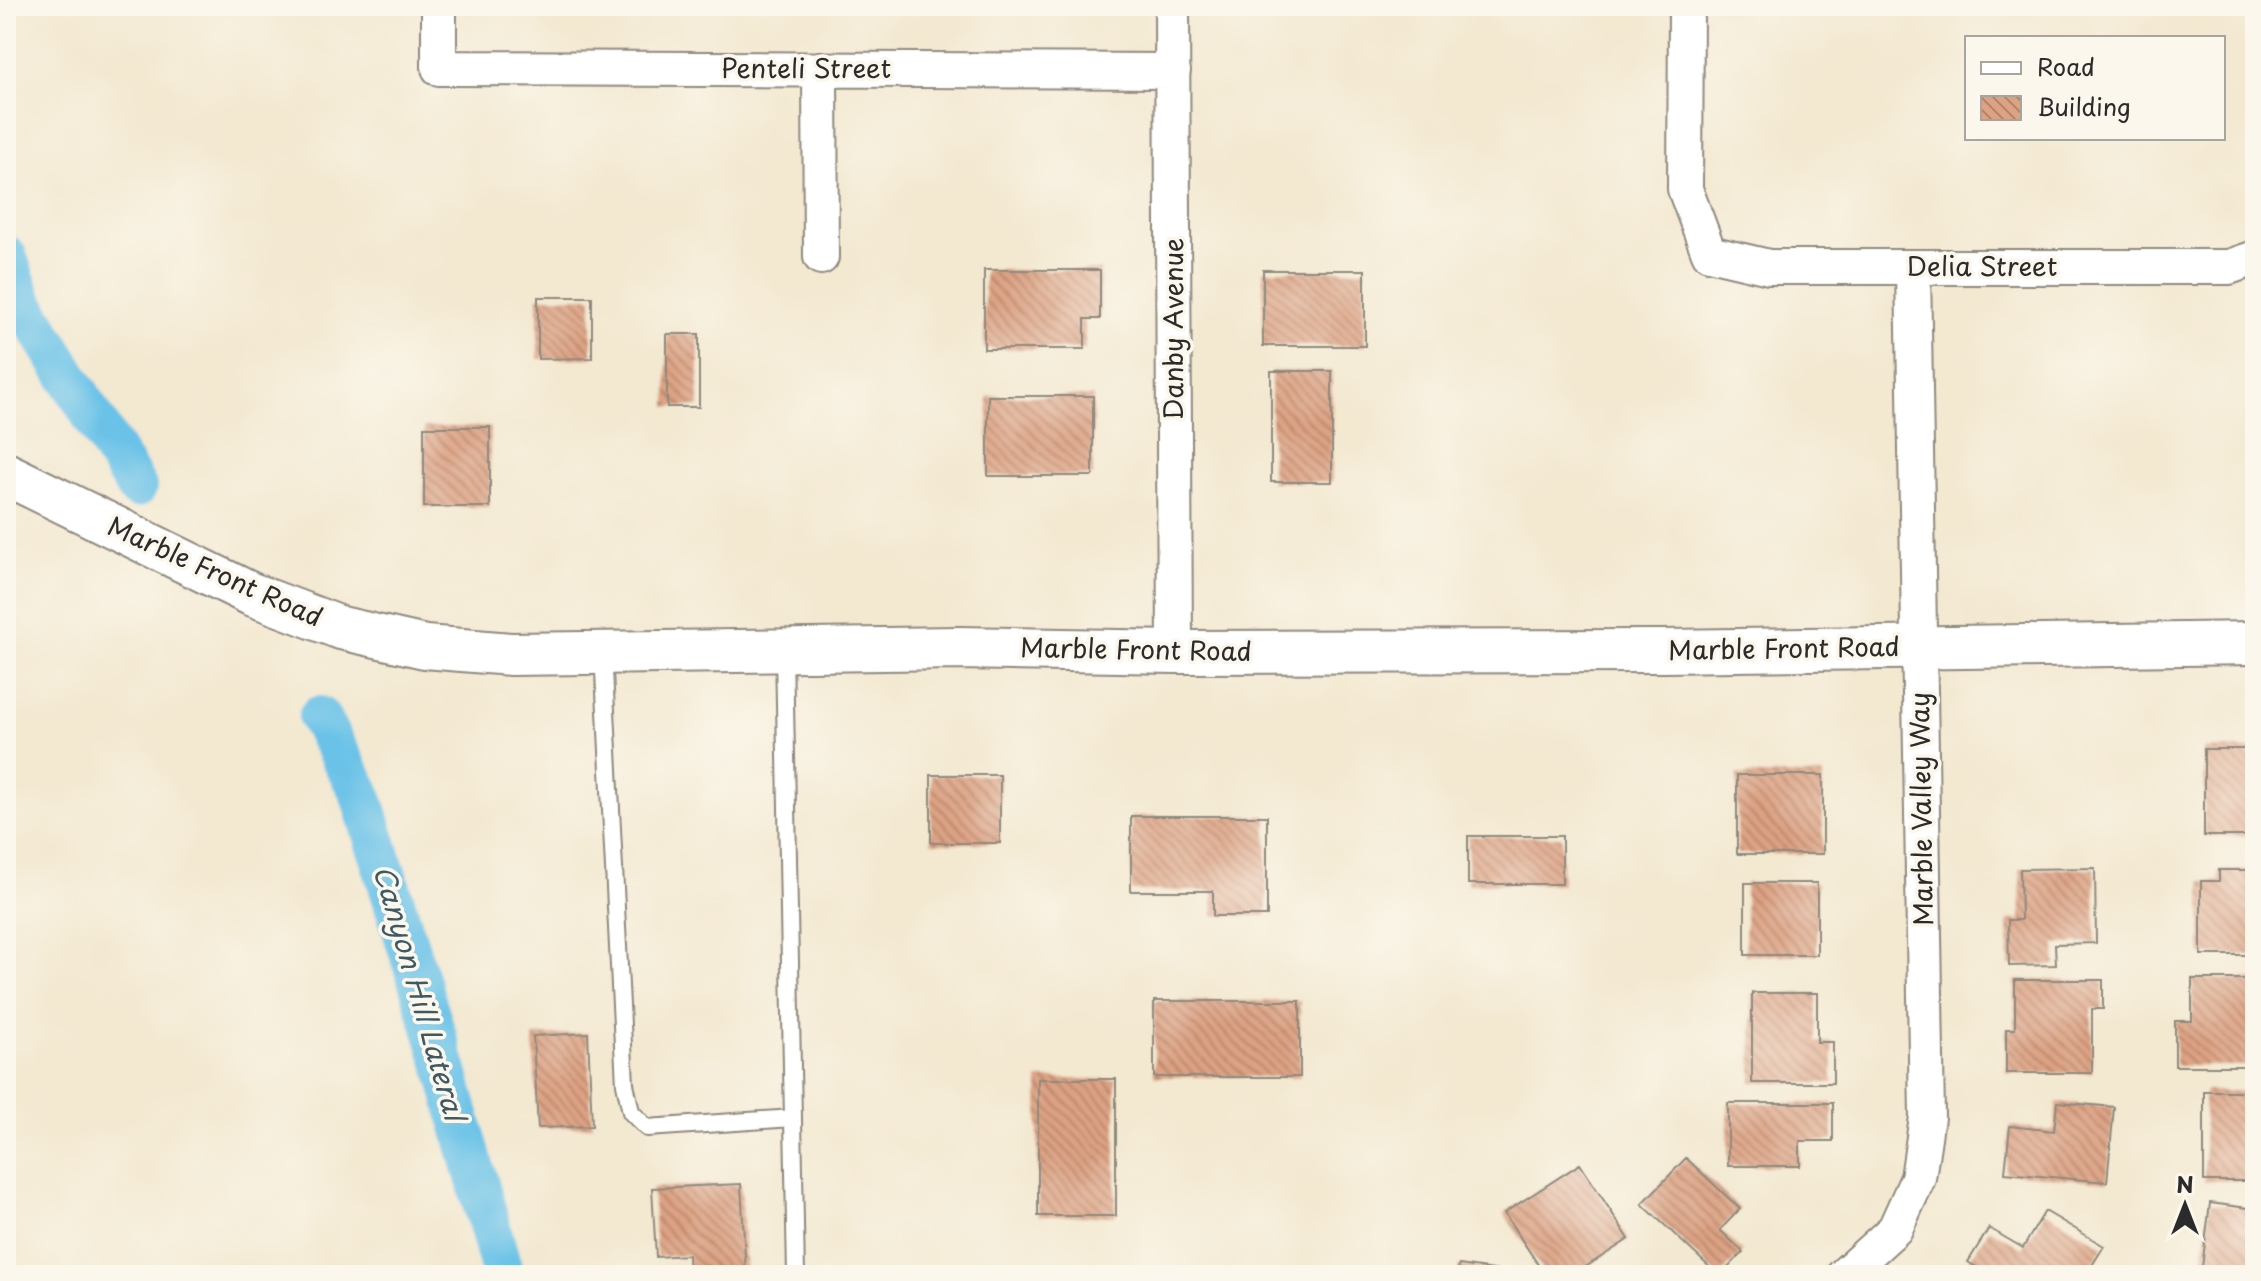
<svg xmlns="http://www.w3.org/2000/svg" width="2261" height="1281" viewBox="0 0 2261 1281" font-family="'Playpen Sans',sans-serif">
  <defs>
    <pattern id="building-back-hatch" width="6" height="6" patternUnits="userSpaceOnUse" patternTransform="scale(2)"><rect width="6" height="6" fill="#dda283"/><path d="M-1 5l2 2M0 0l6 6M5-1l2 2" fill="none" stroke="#b3846b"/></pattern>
  </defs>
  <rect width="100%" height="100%" fill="#fbf7ec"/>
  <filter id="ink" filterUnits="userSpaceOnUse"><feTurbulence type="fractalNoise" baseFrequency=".0125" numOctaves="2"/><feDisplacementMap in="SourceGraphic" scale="16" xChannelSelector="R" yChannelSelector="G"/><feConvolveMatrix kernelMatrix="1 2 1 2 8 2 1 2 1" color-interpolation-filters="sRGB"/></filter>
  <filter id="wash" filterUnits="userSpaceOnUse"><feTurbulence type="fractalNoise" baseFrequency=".006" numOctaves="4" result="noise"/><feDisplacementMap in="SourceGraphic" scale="32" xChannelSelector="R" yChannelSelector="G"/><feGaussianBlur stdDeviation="1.8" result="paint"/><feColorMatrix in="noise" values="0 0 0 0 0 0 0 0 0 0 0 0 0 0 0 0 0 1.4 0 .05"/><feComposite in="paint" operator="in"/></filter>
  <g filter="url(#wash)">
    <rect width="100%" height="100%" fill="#f3e8d0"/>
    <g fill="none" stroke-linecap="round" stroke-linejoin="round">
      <path stroke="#6bc2e8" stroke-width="42" d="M6,256L22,301L136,487
        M319,717L360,792L448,1075L503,1275"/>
    </g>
    <g id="blocks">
      <path fill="url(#building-back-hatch)" d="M984,270H1100V319H1085V349H984Z
        M1263,270H1365V346H1263Z
        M538,297H592V358L538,359Z
        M667,334H699V407H667Z
        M1271,371H1332V482H1271Z
        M988,396H1093V476H988Z
        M424,427H490V507H424Z
        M2204,749H2255V836H2204Z
        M931,775H1000V843H931Z
        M1737,775H1823V854H1737Z
        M1131,816H1267V916H1213V891H1131Z
        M1468,836H1562V884H1468Z
        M2095,868L2096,943L2055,944L2056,965L2009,966L2008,920H2021L2020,869Z
        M2219,870H2255V955H2201V881H2219Z
        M1745,883H1817V955H1745Z
        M2192,979H2255V1066H2175V1021H2192Z
        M2015,980H2103V1009H2092V1073H2006V1029H2015Z
        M1752,993H1817V1042H1833V1083H1752Z
        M1154,1001H1300V1077H1154Z
        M588,1033L592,1126L538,1128L533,1036Z
        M1038,1079H1116V1216H1038Z
        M2204,1091H2255V1181H2204Z
        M2057,1102L2114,1107L2107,1182L2005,1173L2010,1126L2054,1131Z
        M1728,1103H1833V1141H1800V1166H1728Z
        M1686,1158L1740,1209L1720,1230L1743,1252L1721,1275H1718L1642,1204Z
        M1580,1164L1629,1239L1573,1275H1545L1504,1213Z
        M741,1184L746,1275H689L688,1255L656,1257L652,1188Z
        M2210,1203L2255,1209V1275H2201Z
        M2045,1211L2104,1246L2086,1275H1989L1968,1262L1989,1228L2023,1248Z
        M1459,1265L1515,1273V1275H1457Z"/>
    </g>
  </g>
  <g filter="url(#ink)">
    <use href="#blocks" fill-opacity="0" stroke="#8f8a7e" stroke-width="2"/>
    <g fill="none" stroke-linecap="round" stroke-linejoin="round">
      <defs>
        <path id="service" d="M784,651L796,1275
          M603,652L625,1084L631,1112L647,1128L793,1118"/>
        <path id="minor" d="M439,6V68L1173,71
          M1172,6L1175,652
          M1686,6L1685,189L1709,253L1769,267H2229L2255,258
          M820,69L821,257
          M1844,1275L1895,1229L1918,1178L1927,1117L1913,267"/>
        <path id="tertiary" d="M6,474L251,594L341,628L425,647L511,654L959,648L1175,652L1665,651L2255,643"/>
      </defs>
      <use href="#service" stroke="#8f8a7e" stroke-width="20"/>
      <use href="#minor" stroke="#8f8a7e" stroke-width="38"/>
      <use href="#tertiary" stroke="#8f8a7e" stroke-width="46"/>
      <use href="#service" stroke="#fff" stroke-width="16"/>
      <use href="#minor" stroke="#fff" stroke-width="34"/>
      <use href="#tertiary" stroke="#fff" stroke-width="42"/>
    </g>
  </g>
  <g text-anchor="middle" stroke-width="7" stroke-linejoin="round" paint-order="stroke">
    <g font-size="26" fill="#2b2b2b" stroke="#fbf7ec">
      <text x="806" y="78">Penteli Street</text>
      <text x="1982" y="276">Delia Street</text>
      <text transform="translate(1174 329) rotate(-90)" y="9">Danby Avenue</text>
      <text transform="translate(215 572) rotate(24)" y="9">Marble Front Road</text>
      <text transform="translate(1784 649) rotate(-1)" y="9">Marble Front Road</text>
      <text transform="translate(1136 650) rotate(1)" y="9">Marble Front Road</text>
      <text transform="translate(1922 809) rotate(-91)" y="9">Marble Valley Way</text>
    </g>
    <g font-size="28" font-style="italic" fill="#3e5864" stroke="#fbf7ec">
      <text transform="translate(419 993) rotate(74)" y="10">Canyon Hill Lateral</text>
    </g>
  </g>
  <rect width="2261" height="1281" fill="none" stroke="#fbf7ec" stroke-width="32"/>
  <rect x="1965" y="36" width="260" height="104" fill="#fbf7ec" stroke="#a8a59f" stroke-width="2"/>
  <rect x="1981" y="62" width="40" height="12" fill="#ffffff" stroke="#a8a59f" stroke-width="2"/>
  <text x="2037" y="76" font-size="24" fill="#2b2b2b">Road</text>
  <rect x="1981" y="96" width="40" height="24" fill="url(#building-back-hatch)" stroke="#a8a59f" stroke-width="2"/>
  <text x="2037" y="116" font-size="24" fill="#2b2b2b">Building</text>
  <g transform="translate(2185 1205)" stroke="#fbf7ec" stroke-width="6" paint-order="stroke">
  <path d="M0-6L14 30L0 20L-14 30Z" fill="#2b2b2b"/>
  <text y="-12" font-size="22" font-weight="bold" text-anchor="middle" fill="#2b2b2b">N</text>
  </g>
</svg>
